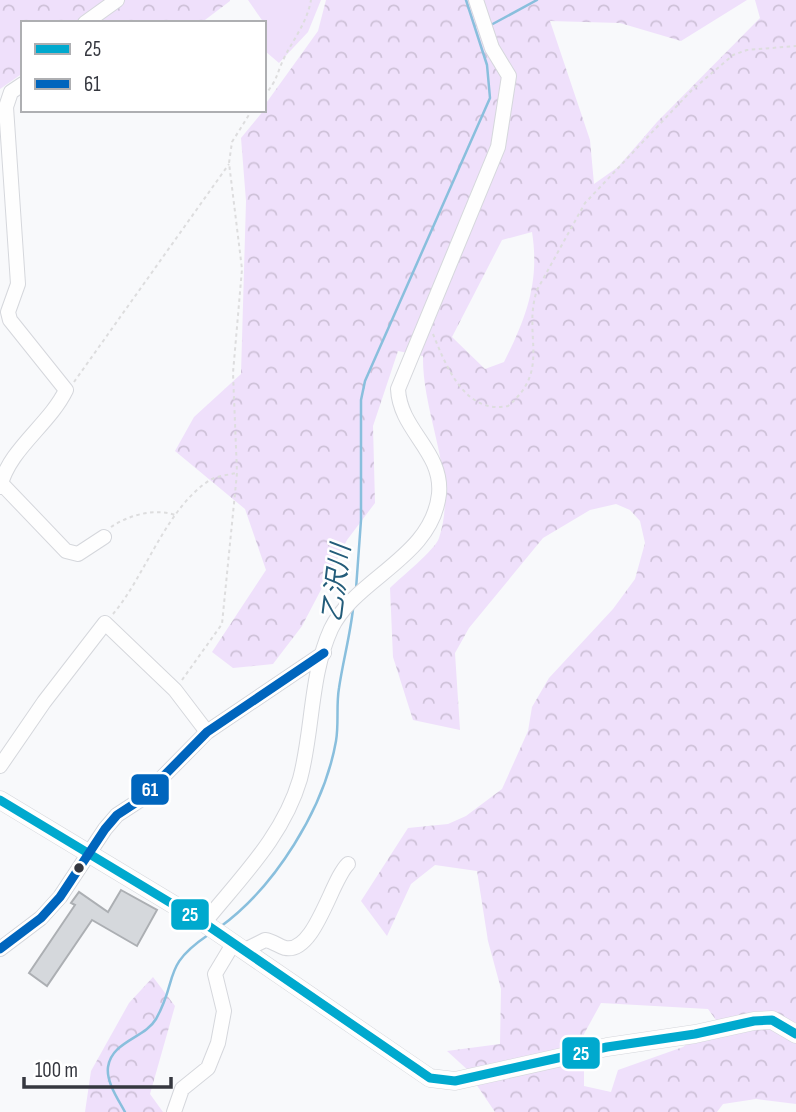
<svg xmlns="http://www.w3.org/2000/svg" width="796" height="1112" viewBox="0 0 796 1112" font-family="'Sofia Sans Condensed','Noto Sans JP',sans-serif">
  <defs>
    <pattern id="forest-crowns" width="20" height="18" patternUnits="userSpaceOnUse" patternTransform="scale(1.75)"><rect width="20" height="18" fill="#efe0fb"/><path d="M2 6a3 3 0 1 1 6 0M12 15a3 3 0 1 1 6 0" fill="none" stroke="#cec1d8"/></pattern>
  </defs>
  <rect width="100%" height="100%" fill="#f8f9fb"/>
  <path fill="#efe0fb" d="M248,0H321L308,32L279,63L265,51L264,23Z"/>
  <path fill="url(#forest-crowns)" fill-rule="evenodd" d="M0,0H230V1L201,23H23V73L0,89Z
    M326,0H747L681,41L620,23L550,21L590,140L594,184L618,167L657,122L760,18L755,0H796V1104L756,1099L723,1104L717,1112H495L476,1084L482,1083L447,1051L500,1044L501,989L488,941L477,871L435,865L411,884L387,936L361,901L408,828L448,824L466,816L502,789L528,731L532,707L549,678L613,609L635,579L645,543L640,521L630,510L616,504L590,510L543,538L469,628L455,653L460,730L413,720L393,657L390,588C401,577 435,550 439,538C459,478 422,416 423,356L398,351L373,426L375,503L347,540L302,626L273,664L233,668L212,652L266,570L245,509L175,451L194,417L241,374L246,201L241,138L264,110V106L318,31ZM532,232C540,282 526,318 504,362L485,369L452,337L502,240ZM601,1003L708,1009L716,1020L683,1047L618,1070L611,1092L584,1086V1034Z
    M153,977L175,1006L150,1094L163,1112H85L91,1071L129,1003Z"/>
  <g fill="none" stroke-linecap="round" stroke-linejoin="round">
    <path stroke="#89bfdd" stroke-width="2.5" d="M489,26L537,0
      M356,589L361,520V400L365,381L490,98L487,65L466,0
      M220,927C275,887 324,809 336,741C339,724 336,705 339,688C343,661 350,636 353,609
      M125,1112C118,1099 106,1082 108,1067C112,1041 145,1038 156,1019C179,978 161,967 208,935"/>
  </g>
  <path fill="#d5d8dc" stroke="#acafb3" stroke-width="2" d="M121,890L157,910L137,946L92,920L47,986L29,973L75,905L71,903L79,892L108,912Z"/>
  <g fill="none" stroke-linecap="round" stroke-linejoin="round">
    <defs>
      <path id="minor" d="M85,23L117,0
        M0,482L66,551L78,554L104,537
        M0,487C9,449 49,425 66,390L10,320L8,312L18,284L6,107L11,92L23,84
        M0,766L44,702L105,623L175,690L207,732
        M204,923C240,878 283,837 300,779C313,731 310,675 331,629C355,578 432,558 439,494C443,451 400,431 398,389L498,147L509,76L492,48L476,0
        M0,949L41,918L60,897L105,829L117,815L140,800L207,732L324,653
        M243,951L265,940C273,941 278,946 285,948C315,954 331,880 348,864
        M174,1112L182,1089L208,1068L218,1043L224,1011L215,974L233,944"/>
      <path id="major" d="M0,800L204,923L430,1078L455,1081L607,1047L695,1034L754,1021L772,1020L796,1034"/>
    </defs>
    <use href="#minor" stroke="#d5d7dc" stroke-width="16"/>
    <use href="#major" stroke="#d5d7dc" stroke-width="19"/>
    <path stroke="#ddddde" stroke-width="2" stroke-dasharray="3.5 3.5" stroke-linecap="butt" d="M264,96C279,78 276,74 285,56C295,37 307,22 311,0
      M433,334C446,366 465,415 508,406C552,369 522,336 537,290L585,203L692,90L733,55L747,50L796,46
      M74,382L229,164
      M111,527C129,515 154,508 175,515
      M113,614C146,575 166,508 210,480C217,476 228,475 236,473
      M182,680L222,624L237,473L233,373L242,269L229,163L232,142L252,110"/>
    <use href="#minor" stroke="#fefefe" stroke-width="14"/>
    <use href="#major" stroke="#fefefe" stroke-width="18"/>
    <defs>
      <path id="bus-1" d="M0,800L204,923L430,1078L455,1081L607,1047L695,1034L754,1021L772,1020L796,1034"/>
      <path id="bus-2" d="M0,949L41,918L60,897L105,829L117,815L140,800L207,732L324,653"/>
    </defs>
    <use href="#bus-1" stroke="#fff" stroke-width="14"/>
    <use href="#bus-2" stroke="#fff" stroke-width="14"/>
    <use href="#bus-1" stroke="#00a9ce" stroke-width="9"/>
    <use href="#bus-2" stroke="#0065bd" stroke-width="9"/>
  </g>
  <circle fill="#35373f" stroke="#fff" stroke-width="2.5" cx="79" cy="868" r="6"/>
  <g text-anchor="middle" stroke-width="5" stroke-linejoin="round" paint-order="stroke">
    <g font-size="26" font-style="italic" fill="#235c7a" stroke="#fff">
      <text transform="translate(336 583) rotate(-83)" y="9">乙沢川</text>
    </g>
  </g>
  <g stroke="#fff" stroke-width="2.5">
    <rect x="130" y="773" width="40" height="33" rx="7" fill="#0065bd"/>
    <rect x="170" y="898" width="40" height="33" rx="7" fill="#00a9ce"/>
    <rect x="561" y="1036" width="40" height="34" rx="7" fill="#00a9ce"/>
  </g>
  <g font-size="19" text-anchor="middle" font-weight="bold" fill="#fff">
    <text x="150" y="796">61</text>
    <text x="190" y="921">25</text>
    <text x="581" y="1060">25</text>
  </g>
  <rect x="21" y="21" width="245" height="91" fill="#ffffff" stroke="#aeafb2" stroke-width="2"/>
  <rect x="35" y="44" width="35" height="10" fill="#00a9ce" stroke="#aeafb2" stroke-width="2"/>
  <text x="84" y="56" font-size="21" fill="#35373f">25</text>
  <rect x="35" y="79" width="35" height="10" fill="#0065bd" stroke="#aeafb2" stroke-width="2"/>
  <text x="84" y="91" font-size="21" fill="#35373f">61</text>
  <path d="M24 1077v10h147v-10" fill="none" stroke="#35373f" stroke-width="3.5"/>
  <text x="35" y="1077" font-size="21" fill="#35373f" stroke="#ffffff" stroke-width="5" paint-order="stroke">100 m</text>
</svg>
